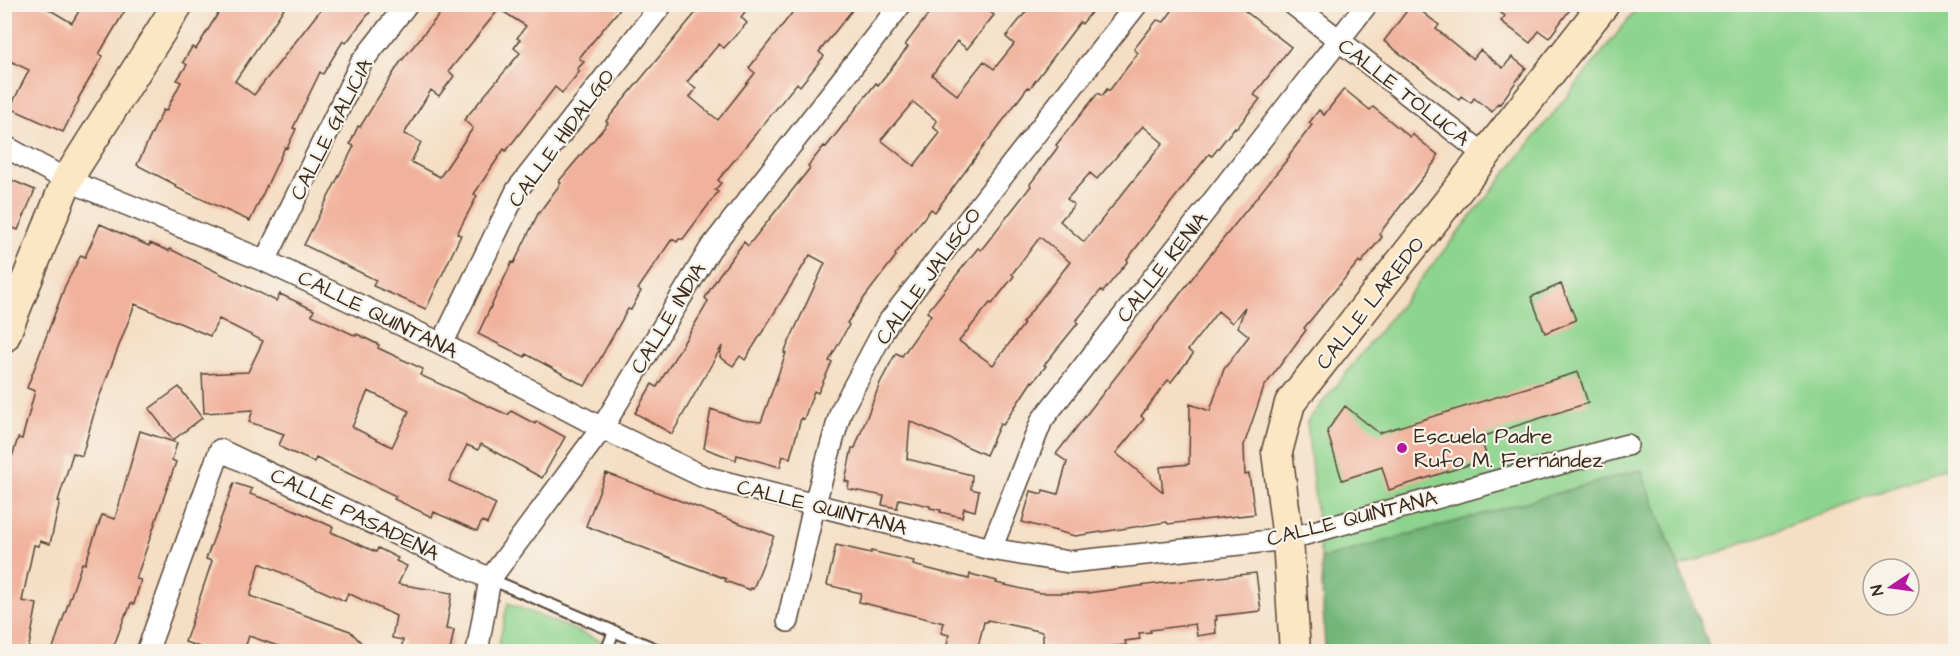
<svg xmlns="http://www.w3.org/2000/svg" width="1960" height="656" viewBox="0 0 1960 656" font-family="'Architects Daughter',sans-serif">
  <rect width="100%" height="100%" fill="#f7f3e8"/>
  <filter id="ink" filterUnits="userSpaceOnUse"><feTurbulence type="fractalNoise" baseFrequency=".0167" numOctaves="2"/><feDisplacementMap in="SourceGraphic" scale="12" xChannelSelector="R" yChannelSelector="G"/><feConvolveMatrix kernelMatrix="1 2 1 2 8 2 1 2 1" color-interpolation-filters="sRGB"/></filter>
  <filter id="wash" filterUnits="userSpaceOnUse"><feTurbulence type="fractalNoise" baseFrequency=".008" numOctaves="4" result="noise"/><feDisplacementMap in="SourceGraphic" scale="24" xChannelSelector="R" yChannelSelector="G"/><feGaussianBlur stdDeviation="1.35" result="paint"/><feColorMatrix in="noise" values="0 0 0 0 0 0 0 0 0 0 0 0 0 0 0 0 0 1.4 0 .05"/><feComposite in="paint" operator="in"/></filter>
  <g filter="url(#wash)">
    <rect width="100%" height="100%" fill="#f5dec4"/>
    <path fill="#8dd48e" stroke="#647f56" stroke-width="1.5" d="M1640,5H1955V464L1679,567L1641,470L1321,559L1307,422Z
      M508,603L626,651L497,652Z"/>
    <path fill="#72b679" stroke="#56704c" stroke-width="1.5" d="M1641,470L1711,651H1325L1321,559Z"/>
    <g id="blocks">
      <path fill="#f1b29d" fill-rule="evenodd" d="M4,4H40L72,23L83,4H129L99,54L103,56L78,99L79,100L63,132L10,108L29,70L4,58Z
        M224,4H287L235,81L254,95L325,4H360L370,12L346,43L343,41L323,74L320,72L293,128L296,129L287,148L285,147L250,221L175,187L176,185L137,165L163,110L166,111L181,82L177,80L187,65L183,62L192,47L196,49Z
        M448,4H624L579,58L584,62L577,69L580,71L562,93L555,87L513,142L506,151L504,149L474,194L477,196L457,234L461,235L426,309L373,286L376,280L304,245L354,146L350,144L358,126L360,127L399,64ZM499,9L526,26L517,38L520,40L514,48L520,53L464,120L473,128L440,177L411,162L421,142L404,134L431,90L439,96L454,76L449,71Z
        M703,4H751L741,17L747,23L724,48L719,44L687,82L696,89L690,97L718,120L755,73L749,68L799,4H857L819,52L824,56L800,86L797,83L718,180L721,183L715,190L718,192L683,239H679L677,242L672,239L638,289L641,291L631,310L628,309L585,386L526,354L525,357L478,334L512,262L514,263L538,214L561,183L559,181L608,123L606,121Z
        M936,4H980L994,15L967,49L957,41L932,75L957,95L984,61L994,69L1014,44L1006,37L1032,4H1098L1082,24L1080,22L1030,88L1028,87L935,212L931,209L895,254L896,256L864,298L847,323L849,325L829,361L832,362L818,393L814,391L804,419L801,418L790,458L783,456L780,467L737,455L736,460L704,448L711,409L742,420L761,422L786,353H784L825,263L810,255L745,360L740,356L733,366L720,357L722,346L672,434L635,413L652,384L657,387L704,309L708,301L705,298L719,275L744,242L748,246L810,168L808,166L824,146L826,147L876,83L878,85L908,47L905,45ZM913,102L937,121L933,127L940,133L914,166L881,140Z
        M1177,4H1236L1291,47L1254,95L1260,99L1237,128L1235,127L1212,156L1209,154L1148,232L1127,260L1128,261L1103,292L1101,290L1076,321L1078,323L1044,365L1046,366L1033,382L1032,381L1003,425L1000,424L986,455L910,421L907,459L972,475L971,489L979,491L975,511L964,508L962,517L940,512L941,510L930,508V506L899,499L897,508L882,505L884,496L848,489L849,482L845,481L852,448H855L880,383L896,353L902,356L931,315L927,312L978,248L981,250L1031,186L1030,184L1058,147L1056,145L1098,93L1102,96L1107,89L1109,91L1138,53L1134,49L1157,20L1164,22ZM1143,126L1163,143L1084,242L1060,221L1074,205L1067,199L1090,173L1097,179ZM1040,237L1070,262L1022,323L1024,324L993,365L959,341L990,303L992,304L1014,276L1012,274Z
        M1412,4L1439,25L1436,29L1473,59L1480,50L1503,68L1512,57L1526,68L1500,104L1498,103L1492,112L1474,98L1471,103L1461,96L1459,100L1384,41Z
        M1489,4H1574L1549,38L1539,31L1530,43L1501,21L1505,16Z
        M1344,89L1370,110L1373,107L1410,137L1412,134L1438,155L1436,158L1437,159L1379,234L1382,237L1361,263L1359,261L1304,328L1306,330L1264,387L1244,445L1245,475L1249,474L1255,514L1168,524L1167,522L1075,536L1022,522L1031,491L1042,494L1043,490L1058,494L1067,462L1056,454L1207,259L1290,156L1289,155L1312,125L1309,123L1319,110L1324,115ZM1245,307L1238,327L1249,336L1224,369L1210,411L1190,404L1189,464L1160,467L1163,492L1116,453L1144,419L1141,416L1168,380L1171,382L1193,354L1188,350L1218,311L1232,323Z
        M4,177L35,190L18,230L4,224Z
        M100,224L149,246L150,243L169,251L170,249L276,301L280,294L314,310L312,315L356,336L357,334L379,345L378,348L423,369L420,375L508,415L511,411L535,424L536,421L565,437L542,478L481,444L478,450L467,445L449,481L496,504L487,524L482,521L477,531L434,512L432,517L394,499L396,496L316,458L314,462L284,449L279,445L284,434L249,422L253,410L204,413L202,374L248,372L263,341L219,319L210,336L135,304L97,403L82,456L73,453L58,501H60L50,544L40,541L39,546L34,545L22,601L37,604L28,651H4V482L18,438L22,439L35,391L27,388L65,286L81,255L85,257ZM368,391L409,411L392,447L352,427Z
        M1561,284L1576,320L1545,333L1531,297Z
        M1578,372L1588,403L1481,437L1487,459L1389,490L1382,467L1342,480L1327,431L1345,406L1379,433Z
        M179,387L202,418L173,440L149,409Z
        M140,431L177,443L172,460L176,462L136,579L141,580L134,604L131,603L127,614L126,613L112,651H52L82,563L85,564L102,515L115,519Z
        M606,473L774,536L753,589L750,588V590L725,581L726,579L586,526Z
        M234,483L252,489L250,494L288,507L333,527L331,532L376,552L378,548L398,558L396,561L407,566L398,584L452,593L446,629L454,630L450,651H401L403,640L392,638L396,616L348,593L345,601L260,563L250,596L350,631L369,651H292L249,636L244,651H212L185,642L212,561L206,559Z
        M836,545L871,553V551L914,561L913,565L969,579L970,574L997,581L996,583L1040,593H1087L1155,584L1256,573L1261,611L1216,616L1217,620H1215L1216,633L1197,636L1195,624L1150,630L1151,632L1139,633L1140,639L1125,641L1126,645L1096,648L1043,646V632L988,620L987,622H984L977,651H956L957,647L947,645L949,635L941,633L944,623L859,602L861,593L827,585Z"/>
    </g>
  </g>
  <g filter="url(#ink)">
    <use href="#blocks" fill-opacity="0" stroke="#574537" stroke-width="1.5"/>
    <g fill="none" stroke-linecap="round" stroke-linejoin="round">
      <defs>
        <path id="lane" d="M490,579L663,652
          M606,652L614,631"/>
        <path id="street" d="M1293,4L1486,156
          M4,146L67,180L265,261L442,344L602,428L704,477L991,549L1069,562L1288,539L1627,445
          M265,261L361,63L407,4
          M442,344L517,190L662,4
          M991,549L1042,420L1367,4
          M788,621L814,506L841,411L887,324L1137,4
          M147,652L220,450L490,579
          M477,652L490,579L602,428L710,249L901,4"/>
        <path id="secondary" d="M4,337L67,180L178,4
          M1295,652L1288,539L1277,452L1290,403L1604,4"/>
      </defs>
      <use href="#lane" stroke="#574537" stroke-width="14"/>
      <use href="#street" stroke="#574537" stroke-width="24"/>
      <use href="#secondary" stroke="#574537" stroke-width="33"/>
      <use href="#lane" stroke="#fff" stroke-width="10"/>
      <use href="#street" stroke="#fff" stroke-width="21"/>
      <use href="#secondary" stroke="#fce6c4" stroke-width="30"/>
    </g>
  </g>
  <circle fill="#b5179e" stroke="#f7f3e8" stroke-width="2" cx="1402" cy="448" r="6"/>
  <g text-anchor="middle" stroke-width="4.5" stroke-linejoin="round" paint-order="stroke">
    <g font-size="21" fill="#3b2a1e" stroke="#f7f3e8">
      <text transform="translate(1404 92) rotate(38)" y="7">CALLE TOLUCA</text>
      <text transform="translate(331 129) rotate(-63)" y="7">CALLE GALICIA</text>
      <text transform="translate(561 138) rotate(-54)" y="7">CALLE HIDALGO</text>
      <text transform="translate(1162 267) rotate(-52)" y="7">CALLE KENIA</text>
      <text transform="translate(928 276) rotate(-54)" y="7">CALLE JALISCO</text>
      <text transform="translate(1370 303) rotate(-52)" y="7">CALLE LAREDO</text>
      <text transform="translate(378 314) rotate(26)" y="7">CALLE QUINTANA</text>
      <text transform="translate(668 318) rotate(-59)" y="7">CALLE INDIA</text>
      <text transform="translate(822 507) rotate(14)" y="7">CALLE QUINTANA</text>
      <text transform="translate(355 514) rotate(26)" y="7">CALLE PASADENA</text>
      <text transform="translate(1352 518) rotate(-14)" y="7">CALLE QUINTANA</text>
    </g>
    <g font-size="21" fill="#3b2a1e" stroke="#f7f3e8" text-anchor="start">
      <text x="1414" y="443">Escuela Padre<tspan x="1414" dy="24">Rufo M. Fernández</tspan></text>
    </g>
  </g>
  <rect width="1960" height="656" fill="none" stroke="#f7f3e8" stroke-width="24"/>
  <g transform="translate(1891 587) rotate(257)"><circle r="28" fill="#f7f3e8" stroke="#aca397" stroke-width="1.5"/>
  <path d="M0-4.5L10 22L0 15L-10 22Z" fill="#b5179e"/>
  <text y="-9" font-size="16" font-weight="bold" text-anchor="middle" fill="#3b2a1e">N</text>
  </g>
</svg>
